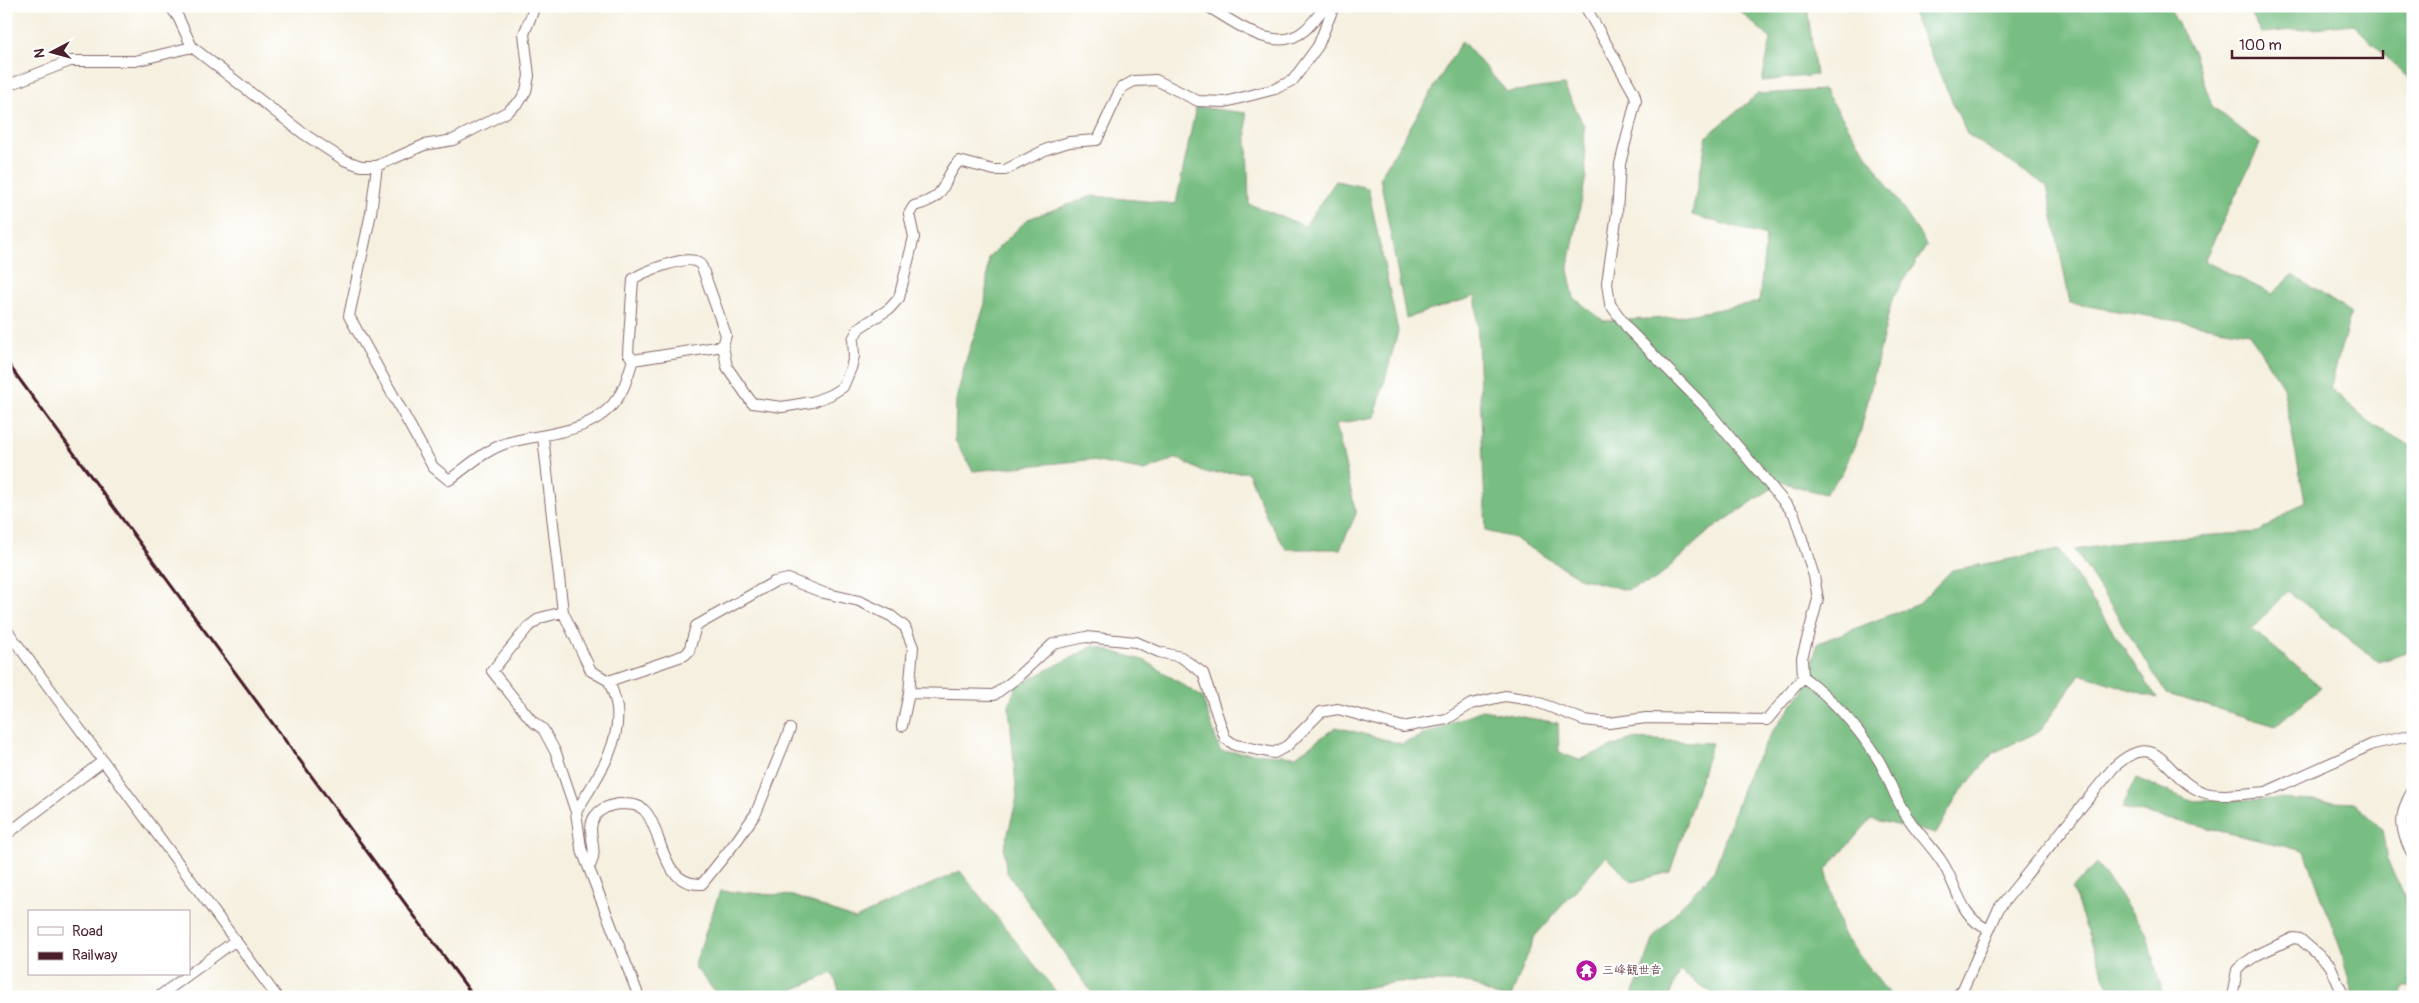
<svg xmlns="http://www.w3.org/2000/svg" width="2419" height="1003" viewBox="0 0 2419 1003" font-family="Pangolin,'Klee One',sans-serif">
  <rect width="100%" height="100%" fill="#fff"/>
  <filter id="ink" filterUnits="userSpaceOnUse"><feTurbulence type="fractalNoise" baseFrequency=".02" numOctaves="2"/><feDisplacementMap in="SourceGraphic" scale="10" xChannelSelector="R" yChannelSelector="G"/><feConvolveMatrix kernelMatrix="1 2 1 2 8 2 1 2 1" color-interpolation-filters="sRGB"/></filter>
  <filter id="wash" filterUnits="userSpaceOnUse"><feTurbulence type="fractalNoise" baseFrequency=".0096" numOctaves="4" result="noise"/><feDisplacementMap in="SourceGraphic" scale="20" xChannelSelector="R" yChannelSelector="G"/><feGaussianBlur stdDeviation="1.12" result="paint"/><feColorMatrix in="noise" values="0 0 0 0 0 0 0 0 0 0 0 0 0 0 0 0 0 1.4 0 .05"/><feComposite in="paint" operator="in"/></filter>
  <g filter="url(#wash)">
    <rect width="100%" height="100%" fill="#f5f0df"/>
    <path fill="#78be82" stroke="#616e56" d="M1734,6H1807L1816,75L1762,81L1771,39Z
      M1909,6H2168L2193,51L2212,106L2260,144L2204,261L2272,294L2293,275L2351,313L2330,388L2373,425L2413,447V651L2379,662L2288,591L2252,629L2321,687L2276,726L2167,694L2075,550L2140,540L2259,532L2305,501L2283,387L2249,333L2070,303L2047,186L1967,134Z
      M2247,6H2413V83L2353,24L2262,33Z
      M1462,41L1507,92L1564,85L1584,126L1586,176L1568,270L1574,298L1604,321L1671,318L1759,302L1766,236L1692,215L1707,136L1758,94L1824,90L1927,245L1892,299L1860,434L1842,473L1825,494L1781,482L1708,532L1654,581L1626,590L1580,578L1514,538L1486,531L1476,296L1406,318L1380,177Z
      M1196,107L1246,113L1249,204L1305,226L1336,181L1368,188L1398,331L1375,417L1336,424L1356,514L1340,549H1286L1267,518L1248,472L1205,473L1177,458L1145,471L1088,460L973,471L955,440L956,400L967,357L985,304L989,257L1028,219L1093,196L1176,204Z
      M2059,550L2157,698L2080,674L2040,731L1993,753L1957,796L1936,834L1871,819L1826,870L1842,933L1891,997H1718L1679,971L1669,997H1632L1655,935L1714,871L1746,778L1772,732L1804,690L1818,643L1918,604L1952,570Z
      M1094,646L1146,661L1202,697L1220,751L1296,756L1336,727L1402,744L1482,710L1558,723L1559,752L1579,760L1632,739L1712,743L1670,872L1632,882L1606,856L1535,936L1511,997H1499L1467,982H1397L1342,992V997H1095L1006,871L1004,849L1017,798L1009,705L1016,686Z
      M2136,778L2191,801L2276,799L2354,803L2382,828L2387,860L2413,913V987H2404L2401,997H2353L2341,950L2305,851L2122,808Z
      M2096,863L2146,932L2163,997H2112L2072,889Z
      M960,871L1060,997H841L833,973L776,997H719L694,966L720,891L793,896L855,919Z"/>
  </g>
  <g filter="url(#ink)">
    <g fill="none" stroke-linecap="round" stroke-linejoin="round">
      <defs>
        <path id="minor" d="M1207,6C1235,22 1275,56 1305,30C1313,23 1319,14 1326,6
          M1585,6L1634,93L1636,100L1620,164L1617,213L1607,283L1610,304L1629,330L1704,406L1794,514L1814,576L1818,599L1802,658L1803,677C1832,698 1858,728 1878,759C1888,775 1893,794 1903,810C1913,828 1928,842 1940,859C1957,882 1959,918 1988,929
          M192,47L304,134L344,160L361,166H377L424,145L453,140L507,112L520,101L526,91L529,76L524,34L535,6
          M6,86L70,61H135L192,47L178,17L170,6
          M377,166L371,213L349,316L433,467L449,480C467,467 485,450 507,443C546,432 594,435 619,396C626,386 629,371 633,360L723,346L727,367L752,403L782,407L812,402L830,395L843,387L851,368L854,356L853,339L859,328L889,309L899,298L914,237L909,214L914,206C951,196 939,183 959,161L994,170H1005L1047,149L1069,142L1097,140L1121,88L1134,81L1156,80L1198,101L1225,102L1275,89L1293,80L1318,46L1334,6
          M633,360L628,353L633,279C643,272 685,255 697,262C699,263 701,265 702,267L726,335L723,346
          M543,437L563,612L591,671L609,681C612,689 616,699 617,708C621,747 595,780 576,812
          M563,612L540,618L528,627L492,671L532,721L543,729L556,753L576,812L581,848L639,997
          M6,629L277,997
          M609,681L685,655L689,651L696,626L774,582L788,579L824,593L859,601L891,616L905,627L913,647L909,693L994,695L1014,680L1053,644L1086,637L1136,642L1159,652L1181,657L1203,673L1225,738L1235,745L1274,753L1287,746L1321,712L1338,709L1403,727L1447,719L1471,704L1505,696L1532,700L1584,720L1609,723L1646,718L1767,720L1803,677
          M902,726L909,693
          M2413,790C2398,814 2399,830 2413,855
          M6,835L103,761
          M589,867C601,849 584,832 595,816C601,808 610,805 619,804C628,804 638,804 644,810C663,828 659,886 702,884L738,839L756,813L790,729
          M158,997L236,940
          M1956,997L1963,989L1999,908L2114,767C2161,725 2164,779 2203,792C2219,798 2249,793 2266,792L2373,744L2413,735
          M2232,997L2237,970L2242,965L2257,955L2293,938L2300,939L2330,965L2344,997"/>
      </defs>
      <use href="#minor" stroke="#86686a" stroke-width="12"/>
      <use href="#minor" stroke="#fff" stroke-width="10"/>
      <path stroke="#4a1f2b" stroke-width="3" d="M6,361L474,997"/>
    </g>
  </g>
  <defs>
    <symbol id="temple-disc" viewBox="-11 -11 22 22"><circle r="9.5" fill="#b5179e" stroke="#fff"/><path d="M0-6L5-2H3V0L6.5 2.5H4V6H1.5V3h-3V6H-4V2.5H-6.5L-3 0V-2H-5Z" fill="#fff"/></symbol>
  </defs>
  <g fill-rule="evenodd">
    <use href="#temple-disc" x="1574" y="958" width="25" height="25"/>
  </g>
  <g text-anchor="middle" stroke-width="4" stroke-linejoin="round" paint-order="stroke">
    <g font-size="12" fill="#4a1f2b" stroke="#fff" text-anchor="start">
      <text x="1602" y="974">三峰観世音</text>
    </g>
  </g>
  <rect width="2419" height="1003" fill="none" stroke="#fff" stroke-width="25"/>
  <rect x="28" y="910" width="162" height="65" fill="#ffffff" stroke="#b7a5aa"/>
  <rect x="38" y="927" width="25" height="8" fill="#ffffff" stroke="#b7a5aa"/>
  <text x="72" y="936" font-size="15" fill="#4a1f2b">Road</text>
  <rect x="38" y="952" width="25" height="8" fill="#4a1f2b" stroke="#b7a5aa"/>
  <text x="72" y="960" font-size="15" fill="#4a1f2b">Railway</text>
  <g transform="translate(52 52) rotate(264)" stroke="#ffffff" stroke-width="4" paint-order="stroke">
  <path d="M0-4L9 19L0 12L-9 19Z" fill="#4a1f2b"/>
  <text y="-8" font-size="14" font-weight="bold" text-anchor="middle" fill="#4a1f2b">N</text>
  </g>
  <path d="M2232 50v8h151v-8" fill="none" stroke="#4a1f2b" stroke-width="2.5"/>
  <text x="2239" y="50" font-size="15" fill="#4a1f2b" stroke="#ffffff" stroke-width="4" paint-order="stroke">100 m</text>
</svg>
